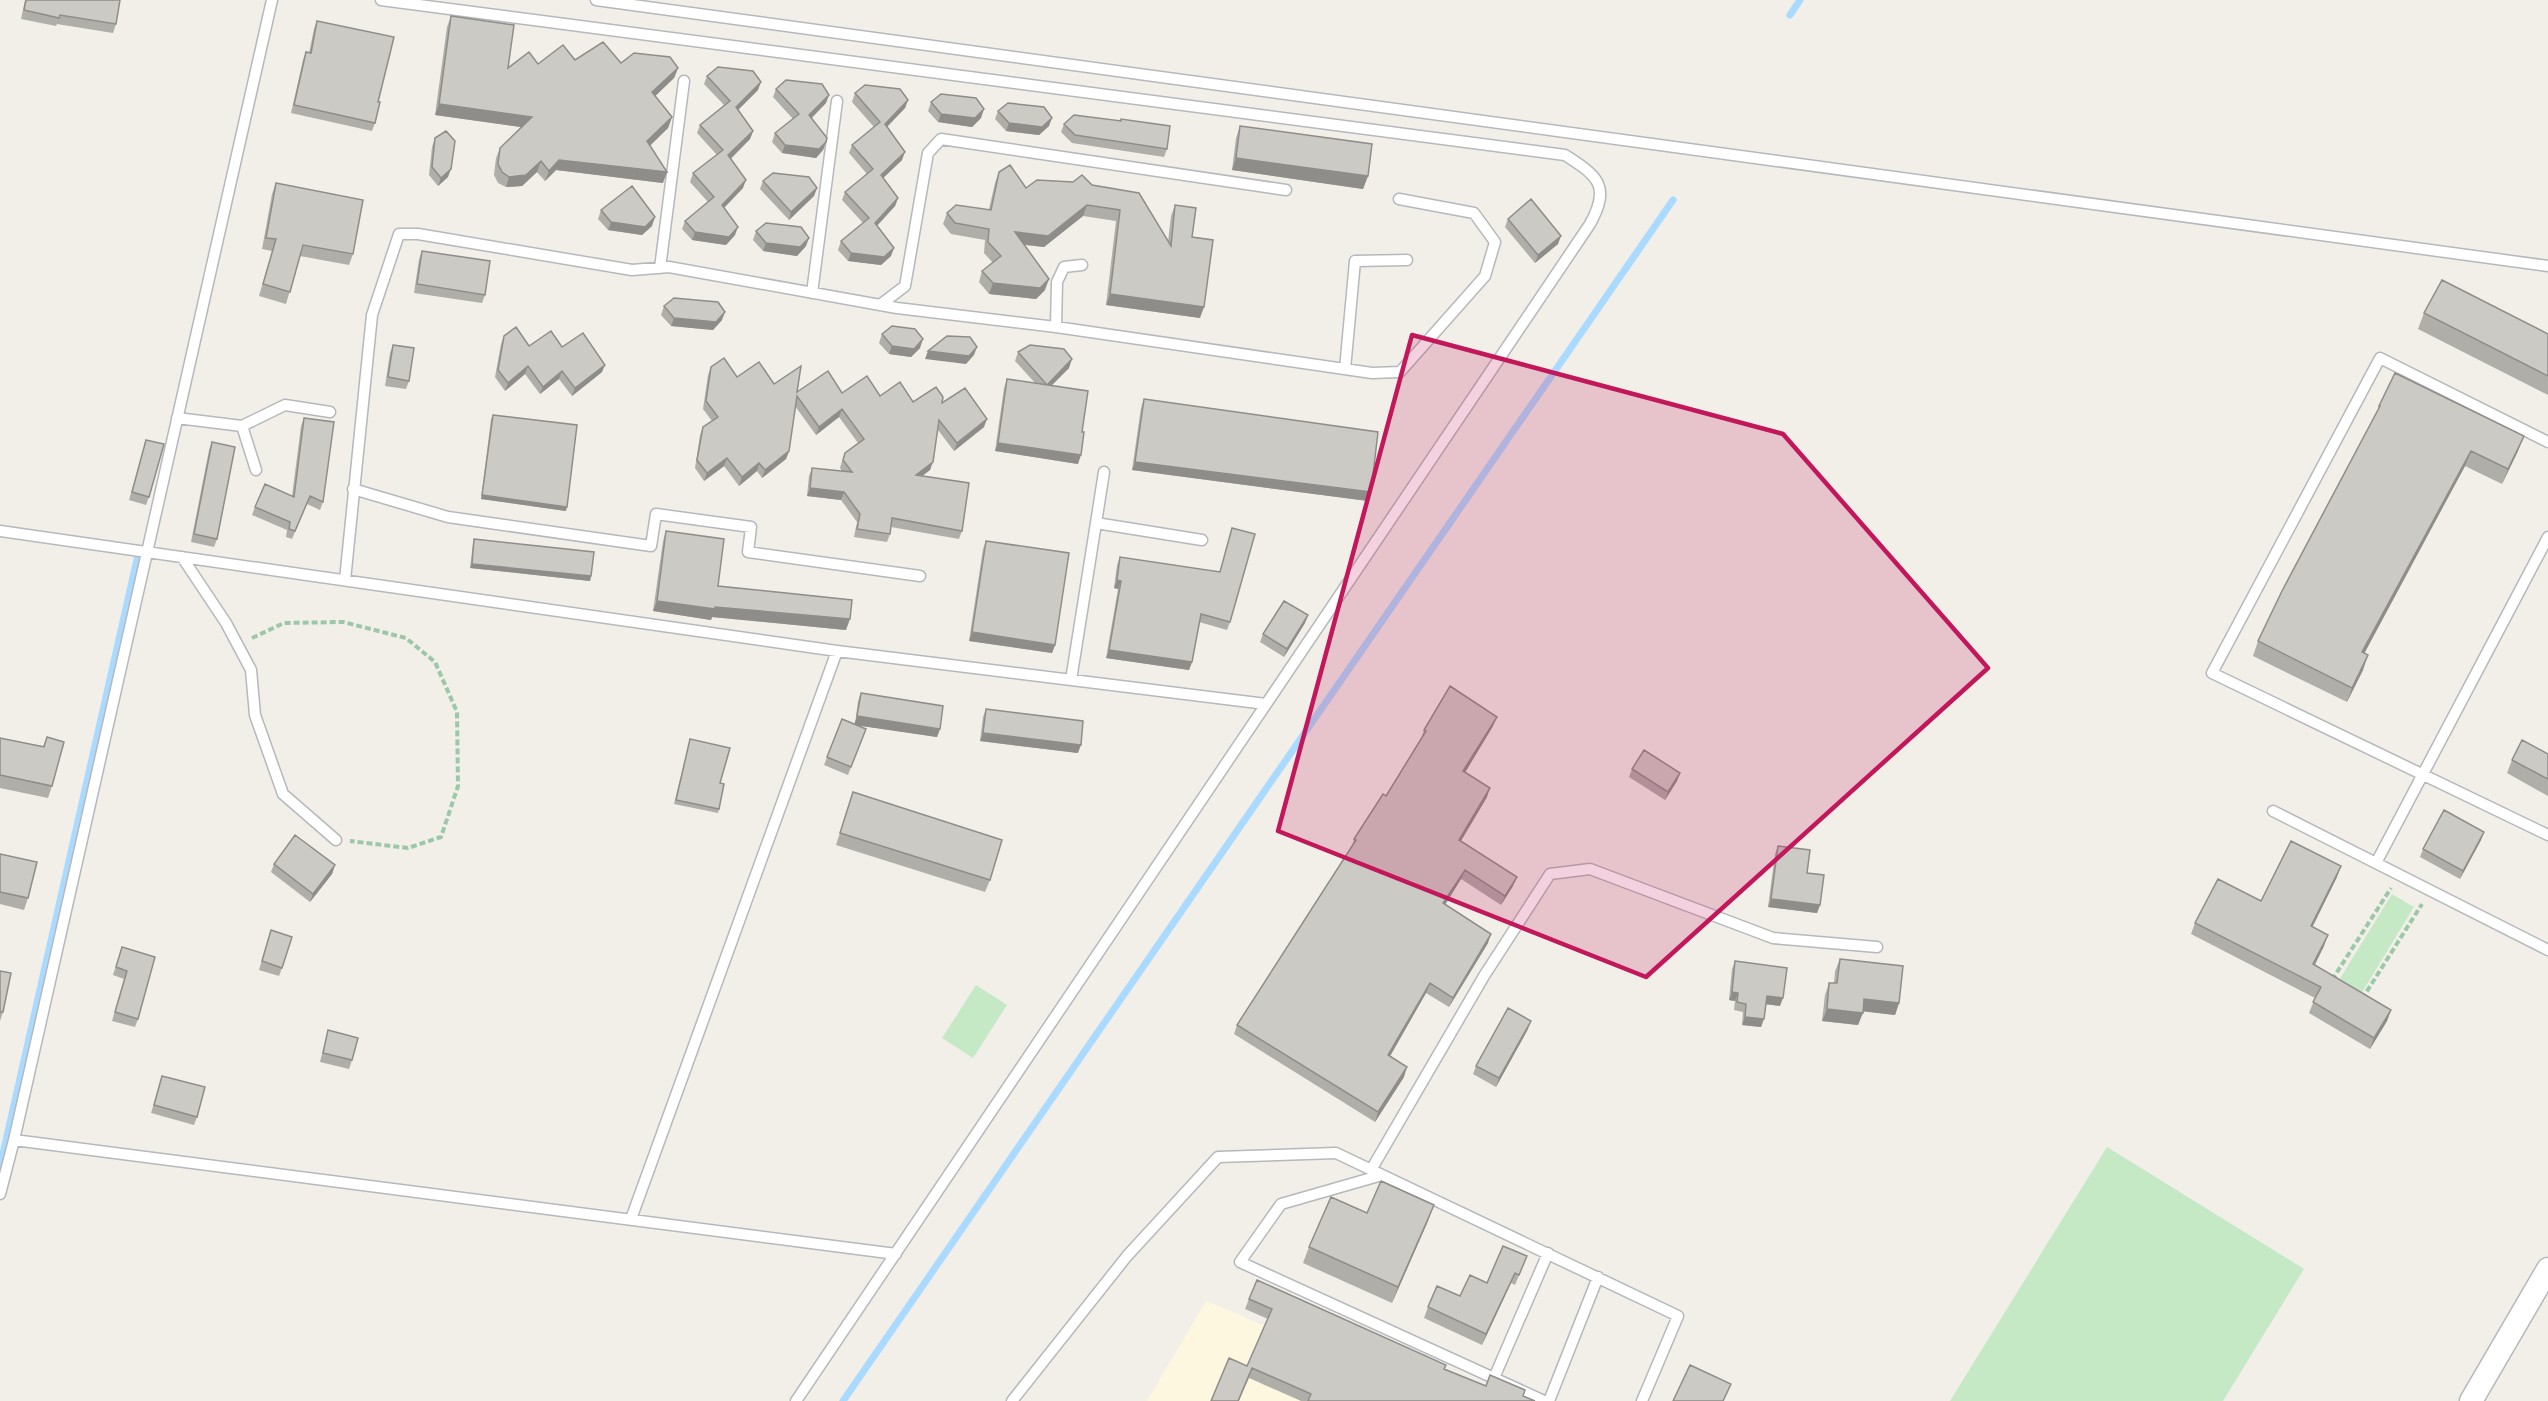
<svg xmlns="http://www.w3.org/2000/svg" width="2548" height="1401" viewBox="0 0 2548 1401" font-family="Montserrat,sans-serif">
  <rect width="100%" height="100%" fill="#f1efe8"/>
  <path fill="#fef7e0" d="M1206,1301L1231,1311L1425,1401H1147Z"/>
  <path fill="#c5e8c5" d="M2392,894L2414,907L2358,999L2336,985Z
    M976,985L1007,1005L973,1058L942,1038Z
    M2107,1147L2304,1269L2223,1401H1950Z"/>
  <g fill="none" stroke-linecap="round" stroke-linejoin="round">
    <path stroke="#aadaff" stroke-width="7" d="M1790,15L1800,0
      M0,1167L138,555
      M843,1401L1673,200"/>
    <defs>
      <path id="service" d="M381,0L1565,155C1598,176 1611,186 1590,224L796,1401
        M596,0L2548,266
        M660,268L684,81
        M812,293L837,101
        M880,305L905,286L928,153L941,139L1286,190
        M1056,327L1057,282L1064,267L1082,265
        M1345,369L1355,261L1407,260
        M177,418L242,426L256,470
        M242,426L285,405L330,412
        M2548,442L2380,358L2212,673L2548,835
        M353,489L448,517L651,546L656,514L751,527L748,552L920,576
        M1096,523L1104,472
        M0,531L837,651L1266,704
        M182,557L226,623L251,670L255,715L283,794L336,840
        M345,580L372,315L399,234H418L632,270L669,267L897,308L1056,327L1372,373L1400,372L1485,276L1495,242L1474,213L1399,199
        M1071,680L1096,523L1202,540
        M2273,811L2548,950
        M2376,863L2548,537
        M14,1140L896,1254
        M1371,1170L1484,976L1550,874L1590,869L1773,938L1877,947
        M1382,1175L1281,1204L1240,1262L1544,1401
        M0,1194L14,1140L272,0
        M631,1219L837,651
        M1494,1378L1548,1253
        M1012,1401L1127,1256L1218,1157L1336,1153L1678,1316L1642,1401
        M1549,1401L1598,1277"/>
      <path id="minor" d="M2471,1401L2548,1269"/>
    </defs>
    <use href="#service" stroke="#b5b8bc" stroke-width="13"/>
    <use href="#minor" stroke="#b5b8bc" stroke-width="25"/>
    <path stroke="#9cc7a9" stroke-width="4" stroke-dasharray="6 3" stroke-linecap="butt" d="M252,638L284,623L343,622L406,638L435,662L457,712L458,786L441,837L408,848L350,841
      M2332,980L2391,888
      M2362,999L2422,904"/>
    <use href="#service" stroke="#fff" stroke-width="10"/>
    <use href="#minor" stroke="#fff" stroke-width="22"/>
  </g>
  <path fill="#afaea9" d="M25,0H120L116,24L113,33L57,24L56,26L21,19Z
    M451,16L508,68L538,64L575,60L621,63L678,68L674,78L655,96L672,117L668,128L650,146L663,183L556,170L545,181L537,172L522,186L506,187L498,183L494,175L496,158L500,148L521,127L435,115L447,27Z
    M317,21L378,102L375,123L372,131L291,113L303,60L306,52L309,53L314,29Z
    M707,76L758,90L738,110L753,131L750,139L731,159L743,188L724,208L735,235L726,245L692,240L682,229L685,221L708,202L690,182L693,173L717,155L697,133L700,125L724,105L704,84Z
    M776,89L826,103L812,118L826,142L823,150L816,158L782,153L772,142L775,133L793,119L773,97Z
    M855,93L908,100L905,108L887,127L902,160L883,178L898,198L895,206L877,226L891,256L881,265L848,261L838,250L841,241L863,223L842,200L845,192L867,174L849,153L852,145L874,127L852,102Z
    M931,102L981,118L972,127L938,122L928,111Z
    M998,111L1049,126L1039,135L1006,131L995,119Z
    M1064,124L1167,149L1164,157L1072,143L1061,132Z
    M1240,126L1368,176L1363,189L1232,170L1236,138Z
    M435,138L448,177L438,186L429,175L432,147Z
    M999,172L1026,188L1092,185L1168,242L1171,216L1175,205L1192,237L1200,318L1106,305L1116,221L1083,216L1044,247L1024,245L1045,290L1036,299L989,294L979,282L982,271L993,263L984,253L985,240L951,234L943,224L947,213L989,209L995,183Z
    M763,181L817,188L814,196L789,220L760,189Z
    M276,183L353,254L349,265L300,256L286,304L259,296L272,251L262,249L272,194Z
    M601,210L652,226L642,235L608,230L598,219Z
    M1508,219L1558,244L1535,263L1505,227Z
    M756,231L806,246L797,256L763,251L753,240Z
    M422,251L485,295L482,303L414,293L419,259Z
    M664,306L722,320L713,330L671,326L661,315Z
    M2424,313L2548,334V395L2418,329Z
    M882,334L920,348L911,357L889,354L879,343Z
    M504,336L529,346L562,347L602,372L572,396L559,379L540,394L525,374L505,391L495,377L501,344Z
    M393,345L409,381L406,389L385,386L390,353Z
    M1018,352L1069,368L1051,386L1082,432L1078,464L995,451L1004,388L1007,379L1036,384L1015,361Z
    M711,367L737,377L774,384L797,392L842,393L880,396L913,402L942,403L984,427L954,451L938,430L930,470L922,476L962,531L959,539L891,527L890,534L887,542L854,537L857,522L841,500L807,496L809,476L812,468L842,471L840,468L842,461L845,453L858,443L839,417L816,435L795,406L789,451L786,459L762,478L757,471L739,486L724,466L704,481L695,468L700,435L703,427L712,421L703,409L708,375Z
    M1144,399L1371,492L1368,501L1132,470L1141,408Z
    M2379,406L2518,451L2502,484L2465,466L2364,653L2363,670L2347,702L2253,656L2258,641L2374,419Z
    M493,415L566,511L481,499L491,419Z
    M304,418L323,502L320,510L307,504L292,539L286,537L287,530L252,515L255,507L292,496L301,426Z
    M146,440L149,497L146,505L129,500Z
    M212,442L217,539L214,547L191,542L209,450Z
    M1232,528L1230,622L1227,630L1199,622L1192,662L1189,670L1106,658L1118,589L1114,588L1117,565L1120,557L1220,572Z
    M666,531L718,586L846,630L712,617L711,620L653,611L663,541Z
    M474,539L591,576L590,581L470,568L473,543Z
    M986,541L1055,645L1052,653L969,641L983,549Z
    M1308,615L1305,623L1284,657L1260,642L1263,634Z
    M861,693L940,729L937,737L857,725L866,729L848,775L824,765L842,719L855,724L858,701Z
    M986,709L1078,753L980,741L983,717Z
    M1493,726L1465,772L1487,797L1461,841L1513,886L1501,905L1461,879L1445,904L1488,943L1449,1007L1426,993L1390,1056L1404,1077L1375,1122L1234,1034L1237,1025L1352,847L1354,839L1386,796L1421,739L1424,730Z
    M47,737L52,786L48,798L0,788V738L43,746Z
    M690,739L720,783L719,809L718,813L674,804Z
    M2548,754V796L2507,773L2512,760Z
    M1632,769L1680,773L1677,781L1665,800L1629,777Z
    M853,792L990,880L985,892L836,845Z
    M2484,832L2481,840L2460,879L2420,857L2423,849Z
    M1778,846L1807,873L1820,905L1817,913L1768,907L1775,854Z
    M0,854L28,898L24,910L0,904Z
    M274,864L335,865L332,874L310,902L271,872Z
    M2337,877L2312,927L2324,946L2315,965L2391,1010L2387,1021L2370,1049L2309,1013L2315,998L2191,934L2195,923L2261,901Z
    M268,939L282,968L279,976L259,970Z
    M122,947L138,1019L135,1027L112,1021L124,979L113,975Z
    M1840,959L1899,1003L1895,1015L1863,1011L1858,1025L1822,1021L1825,995L1829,983H1834L1835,971Z
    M1735,961L1780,1006L1766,1004L1761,1027L1742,1025L1743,1012L1734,1010L1735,1001L1729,1000L1732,969Z
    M0,971L3,1012L0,1021Z
    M1528,1029L1496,1087L1473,1074L1476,1066Z
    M328,1030L352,1060L349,1069L320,1062Z
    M162,1076L197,1117L194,1125L151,1113Z
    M1367,1213L1428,1221L1392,1303L1303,1263L1309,1247Z
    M1527,1256L1515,1285L1511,1283L1482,1345L1424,1318L1428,1307L1460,1296L1487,1283Z
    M1249,1299L1445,1369L1486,1386L1523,1396L1535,1401H1301L1249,1378L1239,1401H1211L1247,1366L1268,1319L1245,1309Z"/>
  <path fill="#8f8d8a" d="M678,68L674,78L648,103L652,92Z
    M761,82L758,90L733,115L736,107Z
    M829,95L826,103L806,123L809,115Z
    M908,100L905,108L882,132L885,124Z
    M439,104L532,117L528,128L435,115Z
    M984,109L981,118L972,127L938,122L941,114Z
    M672,117L668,128L643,152L647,141Z
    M1052,118L1049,126L1039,135L1006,131L1009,123Z
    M753,131L750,139L725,164L728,155Z
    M826,142L823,150L816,158L782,153L785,145Z
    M905,152L902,160L878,183L881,175Z
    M1236,158L1368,176L1363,189L1232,170Z
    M559,160L667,172L663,183L556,170L545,181L549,171Z
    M541,161L537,172L522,186L506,187L509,177Z
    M451,169L448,177L438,186L441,178Z
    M746,180L743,188L719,213L722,205Z
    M817,188L814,196L789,220L791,212Z
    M898,198L895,206L872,231L875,223Z
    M1087,205L1083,216L1044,247L1011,243L1015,232Z
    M655,217L652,226L642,235L608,230L611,222Z
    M738,227L735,235L726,245L692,240L695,232Z
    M1561,236L1558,244L1535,263L1538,255Z
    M809,238L806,246L797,256L763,251L766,243Z
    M894,248L891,256L881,265L848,261L851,253Z
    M1049,279L1045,290L1036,299L989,294L993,283Z
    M1110,294L1204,307L1200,318L1106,305Z
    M725,312L722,320L713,330L671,326L674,318Z
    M923,339L920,348L911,357L889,354L892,346Z
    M977,347L974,355L966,364L925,359L928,351Z
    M1072,359L1069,368L1044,393L1047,385Z
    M605,365L602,372L572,396L575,388Z
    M528,366L525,374L505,391L508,383Z
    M562,371L559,379L540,394L543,387Z
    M842,409L839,417L816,435L819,427Z
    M987,419L984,427L954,451L957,443Z
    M2524,436L2518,451L2502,484L2508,469Z
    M998,443L1081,455L1078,464L995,451Z
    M789,451L786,459L762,478L765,470Z
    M2471,451L2465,466L2357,667L2362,652Z
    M727,458L724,466L704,481L707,473Z
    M933,462L930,470L913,483L916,475Z
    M1135,462L1371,492L1368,501L1132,470Z
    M759,463L757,471L739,486L742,477Z
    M810,488L844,492L841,500L807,496Z
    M482,495L567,507L566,511L481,499Z
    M472,564L591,576L590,581L470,568Z
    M1117,580L1121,581L1118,589L1114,588Z
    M657,601L715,607L850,619L846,630L712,617L711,620L653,611Z
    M1308,615L1305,623L1284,657L1287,649Z
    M972,632L1055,645L1052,653L969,641Z
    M1109,650L1192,662L1189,670L1106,658Z
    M2368,655L2363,670L2347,702L2352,688Z
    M857,716L940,729L937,737L854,725Z
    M1497,717L1493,726L1460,781L1463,771Z
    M983,733L1081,745L1078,753L980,741Z
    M1680,773L1677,781L1665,800L1668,792Z
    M1490,788L1487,797L1456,849L1459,840Z
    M2484,832L2481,840L2460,879L2463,871Z
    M335,865L332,874L310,902L313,894Z
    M2341,866L2337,877L2307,938L2311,926Z
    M1465,870L1461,879L1440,913L1443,903Z
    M1517,877L1513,886L1501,905L1505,896Z
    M1771,899L1820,905L1817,913L1768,907Z
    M1491,934L1488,943L1449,1007L1453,998Z
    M2328,935L2324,946L2309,975L2313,964Z
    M1430,983L1426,993L1385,1065L1388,1055Z
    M1732,992L1738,993L1735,1001L1729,1000Z
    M1767,996L1783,998L1780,1006L1764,1004Z
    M1864,999L1899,1003L1895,1015L1860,1011Z
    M1827,1009L1863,1013L1858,1025L1822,1021Z
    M2391,1010L2387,1021L2370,1049L2374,1038Z
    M1745,1017L1764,1019L1761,1027L1742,1025Z
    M1531,1021L1528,1029L1496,1087L1499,1078Z
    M1407,1067L1404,1077L1375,1122L1378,1112Z
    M1434,1205L1428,1221L1392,1303L1398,1287Z
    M1515,1273L1511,1283L1482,1345L1486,1334Z"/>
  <path fill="#cccac5" stroke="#8f8d8a" stroke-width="1.5" d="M26,0H120L116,24L60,15L59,18L24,10Z
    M451,16L514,25L508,68L529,52L538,64L563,45L575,60L603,42L621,63L634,53L670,57L678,68L652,92L672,117L647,141L667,172L559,160L549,171L541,161L526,175L509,177L502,172L498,164L500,148L532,117L439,104Z
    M317,21L394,37L378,102H380L375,123L294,105L306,52L311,53Z
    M718,67L753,71L761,82L736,107L753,131L728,155L746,180L722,205L738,227L729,237L695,232L685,221L714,197L693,173L723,150L700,125L730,101L707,76Z
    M786,80L822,84L829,95L809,115L827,138L826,142L819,149L785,145L775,133L799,114L776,89Z
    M865,85L900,89L908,100L885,124L905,152L881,175L898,198L875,223L894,248L884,257L851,253L841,241L869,218L845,192L873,169L852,145L880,122L855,93Z
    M941,94L976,98L984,109L975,118L941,114L931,102Z
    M1008,103L1044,107L1052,118L1042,127L1009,123L998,111Z
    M1074,115L1121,121V119L1170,126L1167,149L1075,135L1064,124Z
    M1240,126L1372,144L1368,176L1236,158Z
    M446,131L455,141L451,169L441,178L432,167L435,138Z
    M1010,165L1026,188L1037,180L1073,182L1082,175L1092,185L1139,193L1171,246L1175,205L1196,208L1192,237L1213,240L1204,307L1110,294L1120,210L1087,205L1048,236L1015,232L1049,279L1040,288L993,283L982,271L1001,256L988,242L989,229L955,223L947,213L956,205L991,210L999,172Z
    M773,173L809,177L817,188L791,212L763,181Z
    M276,183L363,200L353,254L303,245L290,292L263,284L276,239L266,238Z
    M632,186L655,217L645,227L611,222L601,210Z
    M1531,199L1561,236L1538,255L1508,219Z
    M766,223L801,227L809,238L800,247L766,243L756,231Z
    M422,251L490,261L485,295L417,284Z
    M2442,280L2548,334V376L2424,313Z
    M674,298L718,302L725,312L716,322L674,318L664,306Z
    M892,326L915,329L923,339L914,349L892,346L882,334Z
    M516,327L529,346L551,331L562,347L583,333L605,365L575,388L562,371L543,387L528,366L508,383L498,370L504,336Z
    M947,336L970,337L977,347L969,356L928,351Z
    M393,345L414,348L409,381L388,377Z
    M1030,345L1064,349L1072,359L1047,385L1018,352Z
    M724,358L737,377L759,362L774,384L801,366L797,392L828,371L842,393L867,376L880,396L900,382L913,402L936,387L943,397L942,403L965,388L987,419L957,443L939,420L933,462L916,475L969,483L962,531L892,518L890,534L857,529L860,514L844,492L810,488L812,468L852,472L843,460L845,453L864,439L842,409L819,427L797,396L789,451L765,470L759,463L742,477L727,458L707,473L697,460L703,427L718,417L706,401L711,367Z
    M2395,373L2524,436L2508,469L2471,451L2362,652L2368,655L2352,688L2258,641L2282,591L2380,406H2379Z
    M1007,379L1088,391L1082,432H1084L1081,455L998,443Z
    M1144,399L1378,432L1371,492L1135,462Z
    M493,415L577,425L567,507L482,495Z
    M304,418L334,422L323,502L310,496L295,531L289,529L290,522L255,507L265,484L294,497Z
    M146,440L164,444L149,497L132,492Z
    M212,442L235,447L217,539L194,534Z
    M1232,528L1255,534L1230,622L1201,614L1192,662L1109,650L1121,581L1117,580L1120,557L1220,572Z
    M666,531L724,539L718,586L852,600L850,619L715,607V609L657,601Z
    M474,539L594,552L591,576L472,564Z
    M986,541L1069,553L1055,645L972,632Z
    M1284,601L1308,615L1287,649L1263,634Z
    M1450,686L1497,717L1463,771L1490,788L1459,840L1517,877L1505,896L1465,870L1443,903L1491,934L1453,998L1430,983L1388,1055L1407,1067L1378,1112L1237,1025L1356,840L1354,839L1383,794L1386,796L1426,731L1424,730Z
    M861,693L943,706L940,729L857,716Z
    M986,709L1083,721L1081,745L983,733Z
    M842,719L866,729L851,767L827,757Z
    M47,737L64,742L52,786L0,775V738L44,747Z
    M690,739L730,748L720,783L724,784L719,809L676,800Z
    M2522,740L2548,754V779L2512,760Z
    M1644,750L1680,773L1668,792L1632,769Z
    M853,792L1002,840L990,880L840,833Z
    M2444,810L2484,832L2463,871L2423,849Z
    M295,835L335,865L313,894L274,864Z
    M2291,841L2341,866L2311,926L2328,935L2313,964L2391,1010L2374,1038L2313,1002L2321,987L2195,923L2218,879L2261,901Z
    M1778,846L1810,850L1807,873L1824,875L1820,905L1771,899Z
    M0,854L37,862L28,898L0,892Z
    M271,930L292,937L282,968L262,961Z
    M122,947L155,957L138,1019L115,1012L127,971L116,967Z
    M1840,959L1903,966L1899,1003L1864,999L1863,1013L1827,1009L1829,983H1837Z
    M1735,961L1787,968L1783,998L1767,996L1764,1019L1745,1017L1746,1004L1737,1002L1738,993L1732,992Z
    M0,971L11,973L3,1012H0Z
    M1508,1008L1531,1021L1499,1078L1476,1066Z
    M328,1030L358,1038L352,1060L323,1053Z
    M162,1076L205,1087L197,1117L154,1105Z
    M1381,1181L1434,1205L1398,1287L1309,1247L1331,1197L1367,1213Z
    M1503,1246L1527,1256L1519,1275L1515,1273L1486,1334L1428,1307L1437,1286L1460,1296L1470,1275L1487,1283Z
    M1257,1280L1446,1365L1444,1369L1486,1386L1490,1375L1525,1390L1523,1396L1535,1401H1308L1311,1394L1252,1368L1238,1401H1211L1229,1358L1247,1366L1272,1309L1249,1299Z
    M1690,1365L1731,1384L1723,1401H1673Z"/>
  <path fill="#c2185b" fill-opacity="0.2" stroke="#c2185b" stroke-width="4.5" stroke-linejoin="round" d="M1412,335L1783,434L1988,668L1646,977L1278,831Z"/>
</svg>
